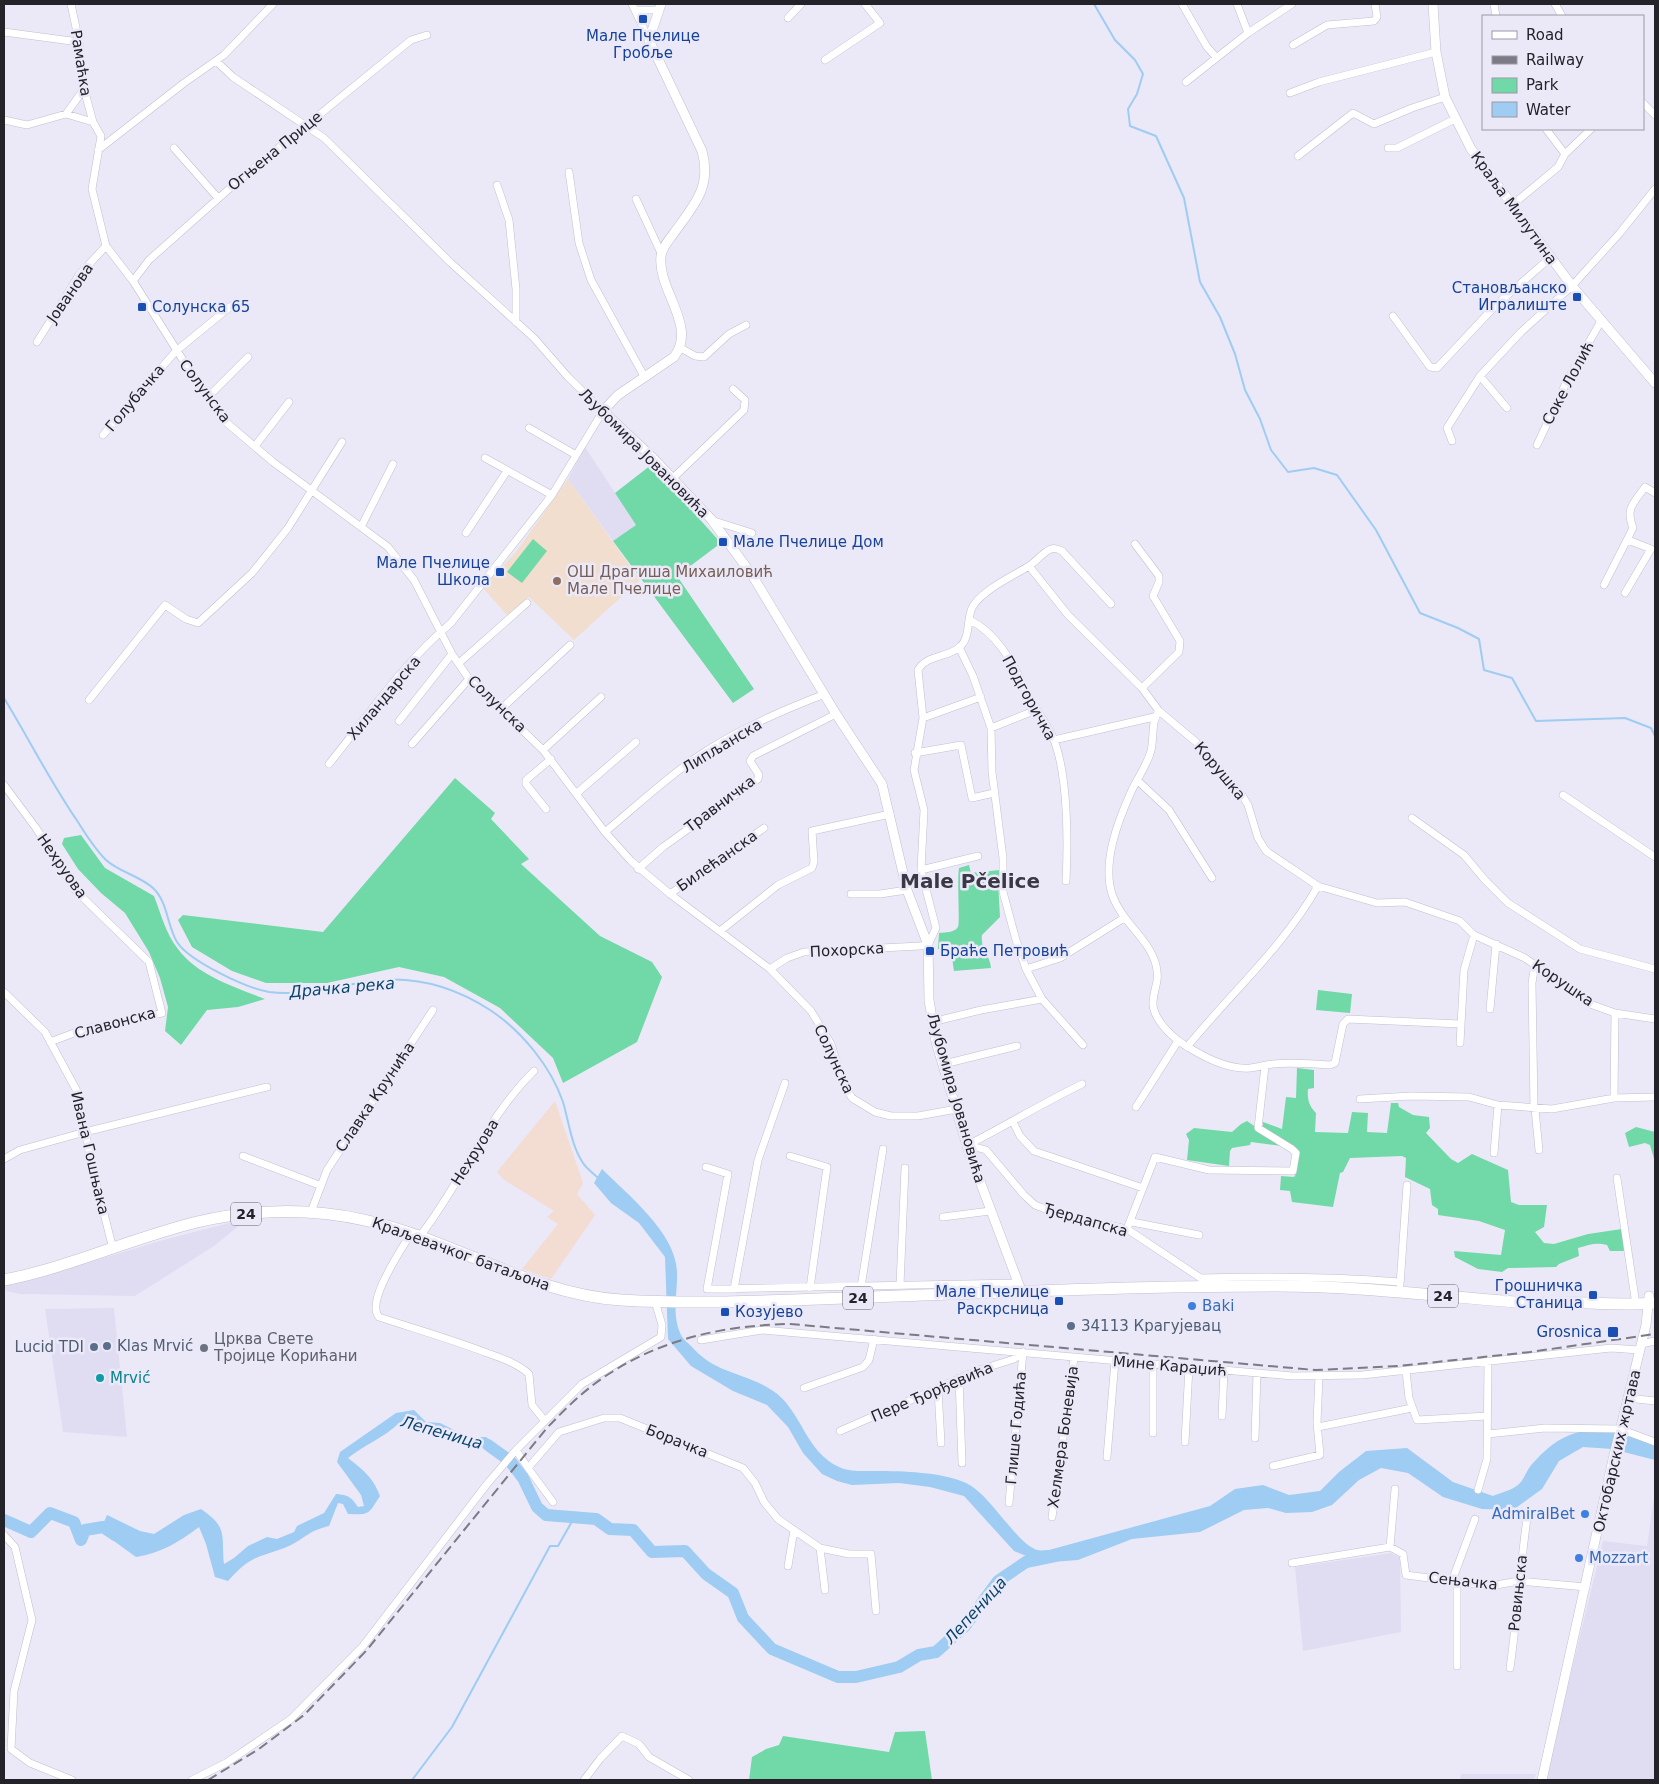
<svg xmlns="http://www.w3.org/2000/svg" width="1659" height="1784" viewBox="0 0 1659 1784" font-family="'DejaVu Sans',sans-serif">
  <rect width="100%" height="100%" fill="#ebe9f8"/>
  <path fill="#f3dcd1" d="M555,1101L583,1183L577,1194L595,1215L551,1279L522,1269L558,1224L547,1217L554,1211L503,1179L497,1172Z"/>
  <path fill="#e0ddf3" d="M585,447L636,525L613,541L568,479Z
    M229,1223L241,1224L214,1246L135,1296L20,1294L6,1291L4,1285L54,1273L163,1240Z
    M114,1308L127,1437L63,1432L45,1309Z
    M1655,1490V1780H1545L1603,1541L1647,1546Z
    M1391,1553L1400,1558L1401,1632L1303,1651L1295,1567Z
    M1461,1774H1536L1534,1780H1460Z"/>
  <path fill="#f1dece" d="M568,479L640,580L574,640L529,597L507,615L482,587L516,552Z"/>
  <path fill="#71d8a7" d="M651,465L721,543L677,576L754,689L733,703L613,541L636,525L615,493Z
    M533,539L547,551L522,583L507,572Z
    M455,778L495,813L491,819L529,859L521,864L600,936L652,962L662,977L637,1042L563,1083L553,1058L500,1008L444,977L399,967L327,983H266L232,971L192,947L178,920L183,915L323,932Z
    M81,835L105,868L154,896C161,914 166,934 178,949C198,976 235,987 265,999L238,1007L207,1010L181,1045L165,1031L168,1007L160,978L149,952L125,913L101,893L78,869L62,844L64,838Z
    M969,865L971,873L1000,870L998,881L1000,917L982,935C980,949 990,955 991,968L954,971L951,951L938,949L939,933C946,932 954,933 958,927C960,924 957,879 959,868Z
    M1318,990L1352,994L1350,1013L1316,1010Z
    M1297,1068L1314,1070V1088L1308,1089C1307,1099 1309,1106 1316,1113L1315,1132L1348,1133L1352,1112L1368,1113L1367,1132L1387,1133L1391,1103H1398L1399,1107L1413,1115L1429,1117L1430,1128L1426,1133L1451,1159L1458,1163L1472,1154L1508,1170L1511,1202L1519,1205H1547L1544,1227L1535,1232L1544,1243L1554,1244L1588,1234L1622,1229L1624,1251H1610L1607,1245C1596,1242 1589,1245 1578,1248L1579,1256L1559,1264L1556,1267L1508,1268L1502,1272L1478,1269L1455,1257L1454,1251L1501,1255L1505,1230L1479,1221L1438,1215V1209L1432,1205L1430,1189L1405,1177L1406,1158L1402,1156L1350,1158L1343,1172L1340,1173L1333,1207L1292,1202L1290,1191L1280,1190L1281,1176L1294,1177L1296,1174L1300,1152L1263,1129V1122L1282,1129L1286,1097L1296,1098Z
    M1247,1121L1283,1146L1251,1142L1250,1145L1232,1148L1230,1151L1229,1166L1187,1160L1189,1140L1186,1134L1194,1128L1232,1132L1241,1124Z
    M1636,1127L1655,1132V1162L1650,1145L1645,1143L1629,1147L1625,1133Z
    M925,1731L932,1780H749L752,1757L766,1749L779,1745L783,1736L889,1752L895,1732Z"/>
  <path fill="#9eccf2" d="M602,1169C628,1195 675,1232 677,1271C678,1292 671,1314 681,1335C683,1339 688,1343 691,1346C717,1376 746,1371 776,1393C802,1413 806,1452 839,1467C849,1472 865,1471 876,1471C903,1471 941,1472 966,1483C990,1494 1016,1543 1037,1550C1040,1551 1046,1550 1049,1550L1210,1506L1235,1489L1263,1485L1289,1495L1320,1491L1339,1472L1366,1451L1407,1448L1453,1482L1493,1496C1500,1493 1512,1490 1518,1485C1524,1480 1527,1469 1533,1463C1573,1418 1603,1428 1655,1442V1460L1612,1449L1583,1447L1559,1461L1542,1489L1513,1510L1482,1509L1443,1497L1408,1473L1381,1468L1359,1480L1332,1505L1312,1512L1286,1513L1268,1508L1244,1510L1200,1532L1132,1539L1078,1560L1039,1563L1038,1556L1031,1558L1014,1551L964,1496L930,1487L899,1483L852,1485L837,1481L822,1474L803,1453L788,1427L767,1405L733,1391L691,1366L668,1339L665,1257L639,1223L611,1203L594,1183Z
    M414,1410L426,1422L440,1423L468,1437H486L505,1451L499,1457L486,1447L469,1446L438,1432L398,1424C383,1438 364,1445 348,1458C363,1470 373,1477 380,1496C368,1514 371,1515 348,1514L343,1504L338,1503L329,1526C308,1531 307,1537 291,1545C260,1559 253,1552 228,1581L215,1577L206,1544L199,1527C179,1542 161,1553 136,1557L100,1531L107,1515L140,1531L154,1534L184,1515L201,1509C229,1528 221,1536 224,1564L234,1558L248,1546L267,1537L277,1539L294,1532L297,1526L324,1513L336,1494C349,1495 351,1497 358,1507L364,1506L361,1495L337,1462L340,1452L396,1413Z"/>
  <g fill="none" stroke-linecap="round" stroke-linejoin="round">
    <path stroke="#9eccf2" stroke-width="2" d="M1094,4L1115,40L1135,60L1143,74L1137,94L1128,109L1130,126L1156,136L1184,198L1200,282L1220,317L1235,354L1245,390L1260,419L1271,450L1288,472L1314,468L1337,475L1376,530L1420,613L1458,628L1479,639L1484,670L1512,678L1536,721L1625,718L1651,728L1655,736
      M4,698C29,739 51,783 78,822C86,835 95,849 106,860C119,872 140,876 153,888C168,902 167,926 177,942C189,961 246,988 269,992C301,996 334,987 365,982C411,974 453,986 490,1010C522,1031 551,1067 563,1102C569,1122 571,1145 583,1163C586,1168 593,1173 598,1178
      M412,1780L452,1727L550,1546H558L574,1518"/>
    <path stroke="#9eccf2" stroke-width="12" d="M488,1445L510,1461L523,1478L537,1507L546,1515L596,1519L610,1529L633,1530L652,1552L685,1551L706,1574L733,1593L743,1618L772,1649L838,1677H856L899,1667L919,1655L936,1652L965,1626L998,1581L1026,1562L1055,1556
      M4,1520L31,1532L50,1513L74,1522L81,1540L85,1530L103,1527L115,1535"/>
    <defs>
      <path id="minor" d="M71,4L79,42L84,89L93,122L101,136L92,189L106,246L133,281L207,398L227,423L273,462L388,547L414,580L452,654L469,679L543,750L605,832L631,861L670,894L770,969L811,1011L831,1044L844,1085L852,1098L875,1112L891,1116H918L957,1109
        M632,4L649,40
        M1182,4L1207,47L1216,57
        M1237,4L1248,33
        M1494,4L1496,16
        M1555,4L1562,16
        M635,10H658
        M788,18L801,4
        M4,32L79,42
        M1293,45L1327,25L1374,21L1377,17L1375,4
        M825,60L880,23L865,4
        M216,61L233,77L324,138L451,263L534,338L568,377L603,411L552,495L451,623C405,661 366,718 329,764
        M1186,82L1248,33L1292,4
        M1290,93L1319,82L1436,52
        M1643,103L1655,115
        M66,114L84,89
        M4,120L27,125L66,114L93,122
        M1546,129L1565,154
        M174,148L218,198
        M1388,148H1397L1455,119
        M98,150L184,83L224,55L273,4
        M1298,156L1353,113L1374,124L1412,108L1445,97
        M569,172L579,243L591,280L644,376
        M497,185L509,220L516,289V322
        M636,199L661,253
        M1511,206L1558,167L1565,154L1591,129
        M133,281L149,260L238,181L411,40L427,35
        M1393,316L1430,367L1437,368L1496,305L1550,258
        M37,342L79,275L106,246
        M679,347L695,356L704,357L729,334L746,325
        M1480,376L1507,408
        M207,398L248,357
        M529,428L576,455
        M103,435L176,351L236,302
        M1452,441L1447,428L1480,376L1521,332L1572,286L1619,234L1655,189
        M1537,445L1567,381L1601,321
        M255,446L289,402
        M485,458L552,495
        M672,479L744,410L745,400L733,389
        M711,520L752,533
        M361,527L393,464
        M466,533L507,471
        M1135,544L1159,576V582L1153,596L1180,641L1179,652L1142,688
        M1029,566L1068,615L1142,688L1159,711L1196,742L1242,795L1248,805L1258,838L1266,851L1318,886L1377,903L1405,902L1460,921L1474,935L1525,958L1590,1004L1615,1013L1655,1019
        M1604,585L1633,528C1625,508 1634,503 1645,487L1655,493
        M1625,593L1651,549L1628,540
        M970,620C996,633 1012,661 1024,687C1033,705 1046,722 1054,740C1068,776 1068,842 1066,881
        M959,647L973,676L991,728L992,772L1003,858V892L1016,940L1026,969L1042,999L1083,1045
        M459,663L527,603
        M89,700L165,605L186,619L198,623L252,573L288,528L342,442
        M502,708L570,645
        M1159,711C1150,722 1155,741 1150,754C1145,768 1137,779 1131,792C1118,821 1102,862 1112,894C1121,922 1149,938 1156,965C1160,983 1154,986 1153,1002C1152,1018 1171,1036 1183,1044C1202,1056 1227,1070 1250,1068C1258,1067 1265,1065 1273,1064C1291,1062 1311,1064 1330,1065L1335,1063L1343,1024L1348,1019L1460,1024
        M923,718L981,697
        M399,721L452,654
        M991,728L1036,710
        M1054,740L1154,717
        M412,744L469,679
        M543,750L601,697
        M915,753L961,745L972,798L994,793
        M1137,780L1169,810L1212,878
        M4,785L36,828L76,891L149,962L162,1013L82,1030L50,1042
        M577,793L636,742
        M1563,795L1655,857
        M546,809L526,784V780L551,759
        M1412,818L1464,855L1485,880L1508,903L1580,949L1655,969
        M605,832C634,808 663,781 694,759C734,731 780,711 825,694
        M638,869L663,847L758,779L759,775L750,761L753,756L836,714
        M921,870L978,856
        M670,894L764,828
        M851,894H880L907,890
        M720,931L778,885L812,868L814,862L812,831L890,814
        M770,969L787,958L804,952L920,946L928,945L936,928L921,870L924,810L914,770L923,718L918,670C927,654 949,658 961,646C971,635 966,618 973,606C984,589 1013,576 1029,566C1037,561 1043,552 1051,549C1054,548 1058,549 1062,551L1111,604
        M1026,969L1060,958L1124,918
        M4,992L45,1032L78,1093L91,1162L113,1249
        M1490,1009L1496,944
        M932,1022L981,1010L1042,999
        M1460,1043L1464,970L1474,935
        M1187,1047C1231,993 1284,946 1318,886
        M944,1064L1017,1046
        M1614,1098L1615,1013
        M1360,1099L1411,1096L1469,1097L1498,1105L1552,1109L1614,1098L1655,1097
        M1136,1107L1178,1041
        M1534,1109L1532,983L1535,964
        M1535,1109L1539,1150
        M1013,1122L1020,1136L1034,1151L1143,1188
        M968,1145L986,1150L1024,1195L1035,1205L1063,1216L1127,1229L1211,1285
        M968,1145C1007,1125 1043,1103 1082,1084
        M1494,1153L1498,1105
        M243,1156L319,1185
        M790,1156L827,1167L810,1288
        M4,1159L20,1150L85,1132L267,1087
        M706,1167L728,1174L707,1289L1018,1283
        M1617,1178L1635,1298
        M311,1212L327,1170L433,1010
        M943,1217L990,1211
        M1132,1222L1199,1235
        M1127,1229L1155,1157L1209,1170L1293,1171L1296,1153L1292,1149L1258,1128L1265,1066
        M411,1233C402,1249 365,1302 379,1317C415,1329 451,1339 487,1353C501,1358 517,1363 529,1374L532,1405L545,1421L516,1450L528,1468L559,1432L604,1418H620L743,1468L755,1483L764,1502L778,1519L820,1548L849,1554H871L876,1611
        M420,1236C461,1184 486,1118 534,1071
        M1202,1278C1268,1276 1334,1277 1400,1282
        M900,1285L905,1168
        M1400,1285L1407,1185
        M861,1287L883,1149
        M734,1289L758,1160L785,1083
        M701,1340L762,1330L1293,1376L1362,1375L1611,1348L1639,1350
        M1641,1344L1655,1341
        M1153,1364V1433
        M1406,1371L1409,1398L1417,1420L1487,1416
        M959,1378L962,1463
        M804,1388L863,1367L869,1360L874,1339
        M938,1390L941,1443
        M1628,1398L1655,1401
        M1222,1416L1224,1371
        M545,1421L582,1384L661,1337L662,1325L655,1301
        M1318,1427L1412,1408
        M840,1431L979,1370L1014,1359L1023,1352
        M1488,1434L1545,1428L1620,1429L1655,1442
        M1255,1438L1257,1373
        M1185,1442L1189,1367
        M1107,1457L1115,1361
        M1273,1466L1320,1455L1317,1423L1319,1376
        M528,1468L553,1502
        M1478,1490L1487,1459L1488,1361
        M1009,1503L1023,1352
        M1052,1517L1074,1358
        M4,1535L15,1547L32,1620L14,1691L11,1749L30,1763L72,1780
        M1390,1547L1395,1489
        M820,1548L825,1590
        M1292,1563L1390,1547L1403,1554L1406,1575L1490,1586L1519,1581L1586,1587
        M788,1566L794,1530
        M1452,1581L1475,1519
        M1457,1666V1583
        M1510,1668C1517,1618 1520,1569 1527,1518
        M192,1780L226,1763L291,1719L363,1646L487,1484L516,1450
        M584,1780L600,1759L622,1736L639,1744L649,1757L689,1780"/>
      <path id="tertiary" d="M661,4L649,40L702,151C712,187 694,205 674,233C669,240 662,247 661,256C657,290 698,326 674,357L618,395L603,411L655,460L711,519L752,575L836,714L882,784L907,890L928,945L929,1000L936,1042L969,1152L1022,1293
        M1433,4L1436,52L1445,97L1471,149L1572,286L1655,383
        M1542,1780L1614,1455L1646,1325L1649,1296"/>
      <path id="primary" d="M4,1280C70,1267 132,1238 197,1222C251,1209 310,1208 364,1220C452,1239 530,1294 621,1300C704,1305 789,1300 873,1297C1008,1292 1143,1286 1277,1286C1361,1286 1445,1297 1529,1303C1549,1304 1569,1302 1588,1303C1611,1304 1632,1305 1655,1303"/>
    </defs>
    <use href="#minor" stroke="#c1bfce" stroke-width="8"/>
    <use href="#tertiary" stroke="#c1bfce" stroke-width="10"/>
    <use href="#primary" stroke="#c1bfce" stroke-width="12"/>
    <use href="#minor" stroke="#fff" stroke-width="7"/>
    <use href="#tertiary" stroke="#fff" stroke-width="9"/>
    <use href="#primary" stroke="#fff" stroke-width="11"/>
    <path stroke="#7c7a84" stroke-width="2" stroke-dasharray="10 5" stroke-linecap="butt" d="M208,1780L259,1749L304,1715L366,1651L546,1429C566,1408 587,1387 612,1372C665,1338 728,1325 790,1324L1315,1370L1399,1366L1530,1352L1655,1334"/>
  </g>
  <g fill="#1a4fb4" stroke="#ebe9f8" stroke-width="2">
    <rect x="638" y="14" width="10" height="10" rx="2.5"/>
    <rect x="1572" y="292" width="10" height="10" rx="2.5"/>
    <rect x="137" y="302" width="10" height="10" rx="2.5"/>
    <rect x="718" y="537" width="10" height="10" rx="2.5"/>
    <rect x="495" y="567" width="10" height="10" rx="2.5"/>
    <rect x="925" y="946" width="10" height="10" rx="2.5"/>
    <rect x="1588" y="1290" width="10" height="10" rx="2.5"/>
    <rect x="1054" y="1296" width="10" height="10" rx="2.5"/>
    <rect x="720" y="1307" width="10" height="10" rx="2.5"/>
    <rect x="1607" y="1326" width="12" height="12" rx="2.5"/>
  </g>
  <circle fill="#8d6e63" stroke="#ebe9f8" stroke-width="2" cx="557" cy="581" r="5"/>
  <g fill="#3f7fe0" stroke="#ebe9f8" stroke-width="2">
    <circle cx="1192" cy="1306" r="5"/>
    <circle cx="1585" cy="1514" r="5"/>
    <circle cx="1579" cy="1558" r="5"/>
  </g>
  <g fill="#5c6f8a" stroke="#ebe9f8" stroke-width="2">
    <circle cx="1071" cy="1326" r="5"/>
    <circle cx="107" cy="1346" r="5"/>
    <circle cx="94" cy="1347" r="5"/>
  </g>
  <circle fill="#6b7280" stroke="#ebe9f8" stroke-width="2" cx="204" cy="1348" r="5"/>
  <circle fill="#0f9aa8" stroke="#ebe9f8" stroke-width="2" cx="100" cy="1378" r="5"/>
  <g text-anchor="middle" stroke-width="5" stroke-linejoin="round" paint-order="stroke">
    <g fill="#ebe9f8" stroke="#605e67" stroke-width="1">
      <rect x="231" y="1202.5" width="30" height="23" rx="4"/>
      <rect x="1428" y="1284.5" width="30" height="23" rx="4"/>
      <rect x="843" y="1286.5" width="30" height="23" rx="4"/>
    </g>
    <g font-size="14" font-weight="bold" fill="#242329">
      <text x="246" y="1219">24</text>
      <text x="1443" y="1301">24</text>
      <text x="858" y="1303">24</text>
    </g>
    <g font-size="15" fill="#164399" stroke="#ebe9f8" text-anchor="end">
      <text x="643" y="41" text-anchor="middle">Мале Пчелице<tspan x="643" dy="17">Гробље</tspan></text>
      <text x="1567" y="293">Становљанско<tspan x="1567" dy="17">Игралиште</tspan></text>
      <text x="152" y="312" text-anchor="start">Солунска 65</text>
      <text x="733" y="547" text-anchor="start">Мале Пчелице Дом</text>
      <text x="490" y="568">Мале Пчелице<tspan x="490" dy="17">Школа</tspan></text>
      <text x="940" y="956" text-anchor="start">Браће Петровић</text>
      <text x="1583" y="1291">Грошничка<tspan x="1583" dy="17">Станица</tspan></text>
      <text x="1049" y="1297">Мале Пчелице<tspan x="1049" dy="17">Раскрсница</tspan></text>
      <text x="735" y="1317" text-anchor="start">Козујево</text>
      <text x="1602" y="1337">Grosnica</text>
    </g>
    <g font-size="15" fill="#242329" stroke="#ebe9f8">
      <text transform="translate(81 63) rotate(81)" y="5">Рамаћка</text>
      <text transform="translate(275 151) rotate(-39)" y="5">Огњена Прице</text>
      <text transform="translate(1514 208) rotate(54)" y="5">Краља Милутина</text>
      <text transform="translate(70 293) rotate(-55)" y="5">Јованова</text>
      <text transform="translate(1568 383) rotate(-62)" y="5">Соке Лолић</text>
      <text transform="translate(205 391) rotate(53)" y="5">Солунска</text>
      <text transform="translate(135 398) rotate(-50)" y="5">Голубачка</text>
      <text transform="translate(644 453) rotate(45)" y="5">Љубомира Јовановића</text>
      <text transform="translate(384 698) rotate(-50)" y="5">Хиландарска</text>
      <text transform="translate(1029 698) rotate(61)" y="5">Подгоричка</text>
      <text transform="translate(497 704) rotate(44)" y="5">Солунска</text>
      <text transform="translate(722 746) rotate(-31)" y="5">Липљанска</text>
      <text transform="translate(1220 771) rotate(50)" y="5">Корушка</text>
      <text transform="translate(720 804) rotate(-37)" y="5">Травничка</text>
      <text transform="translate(717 861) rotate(-35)" y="5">Билећанска</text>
      <text transform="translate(62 866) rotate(55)" y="5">Нехруова</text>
      <text transform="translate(847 950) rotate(-3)" y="5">Похорска</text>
      <text transform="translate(1563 983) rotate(34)" y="5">Корушка</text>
      <text transform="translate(115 1023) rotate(-15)" y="5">Славонска</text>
      <text transform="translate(834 1059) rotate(65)" y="5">Солунска</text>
      <text transform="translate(375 1097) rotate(-56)" y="5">Славка Крунића</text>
      <text transform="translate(956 1098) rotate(74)" y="5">Љубомира Јовановића</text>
      <text transform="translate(475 1152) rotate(-58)" y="5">Нехруова</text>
      <text transform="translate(90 1153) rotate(77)" y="5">Ивана Гошњака</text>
      <text transform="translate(1086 1220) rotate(16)" y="5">Ђердапска</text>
      <text transform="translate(461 1254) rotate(20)" y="5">Краљевачког батаљона</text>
      <text transform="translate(1170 1366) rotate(5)" y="5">Мине Караџић</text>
      <text transform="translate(932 1392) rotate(-23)" y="5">Пере Ђорђевића</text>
      <text transform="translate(1016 1428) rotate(-85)" y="5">Глише Годића</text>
      <text transform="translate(1063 1437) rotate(-82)" y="5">Хелмера Боневија</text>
      <text transform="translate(677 1441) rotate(22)" y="5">Борачка</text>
      <text transform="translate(1617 1451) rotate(-77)" y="5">Октобарских жртава</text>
      <text transform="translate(1463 1581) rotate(6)" y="5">Сењачка</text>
      <text transform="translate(1518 1593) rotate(-84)" y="5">Ровињска</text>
    </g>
    <g font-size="15" fill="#785e54" stroke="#ebe9f8" text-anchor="start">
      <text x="567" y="577">ОШ Драгиша Михаиловић<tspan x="567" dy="17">Мале Пчелице</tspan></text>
    </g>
    <g font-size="15" fill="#366cbe" stroke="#ebe9f8" text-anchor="start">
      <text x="1202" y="1311">Baki</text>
      <text x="1575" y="1519" text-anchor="end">AdmiralBet</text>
      <text x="1589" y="1563">Mozzart</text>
    </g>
    <g font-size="15" fill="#4e5e75" stroke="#ebe9f8" text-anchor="start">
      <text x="1081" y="1331">34113 Крагујевац</text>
      <text x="117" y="1351">Klas Mrvić</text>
      <text x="84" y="1352" text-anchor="end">Lucid TDI</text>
    </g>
    <g font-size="15" fill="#5b616d" stroke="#ebe9f8" text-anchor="start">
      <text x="214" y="1344">Црква Свете<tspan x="214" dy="17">Тројице Корићани</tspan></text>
    </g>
    <g font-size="15" fill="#0d838f" stroke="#ebe9f8" text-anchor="start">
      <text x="110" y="1383">Mrvić</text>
    </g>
    <g font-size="16" font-style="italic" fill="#07466f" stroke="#ebe9f8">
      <text transform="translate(342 987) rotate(-5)" y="6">Драчка река</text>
      <text transform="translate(442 1432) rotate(16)" y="6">Лепеница</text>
      <text transform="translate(975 1610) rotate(-48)" y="6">Лепеница</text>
    </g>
    <g font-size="20" font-weight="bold" fill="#3a3844" stroke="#ebe9f8">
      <text x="970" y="888">Male Pčelice</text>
    </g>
  </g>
  <rect width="1659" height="1784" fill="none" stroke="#242329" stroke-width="10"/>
  <rect x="1482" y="15" width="162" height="115" fill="#ebe9f8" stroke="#9b9aa5"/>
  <rect x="1492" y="31" width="25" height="8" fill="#ffffff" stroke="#9b9aa5"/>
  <text x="1526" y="40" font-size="15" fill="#242329">Road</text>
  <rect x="1492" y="56" width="25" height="8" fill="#7c7a84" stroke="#9b9aa5"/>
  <text x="1526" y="65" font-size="15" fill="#242329">Railway</text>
  <rect x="1492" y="78" width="25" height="15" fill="#71d8a7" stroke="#9b9aa5"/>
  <text x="1526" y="90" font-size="15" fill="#242329">Park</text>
  <rect x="1492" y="102" width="25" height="15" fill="#9eccf2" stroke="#9b9aa5"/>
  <text x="1526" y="115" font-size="15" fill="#242329">Water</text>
</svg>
